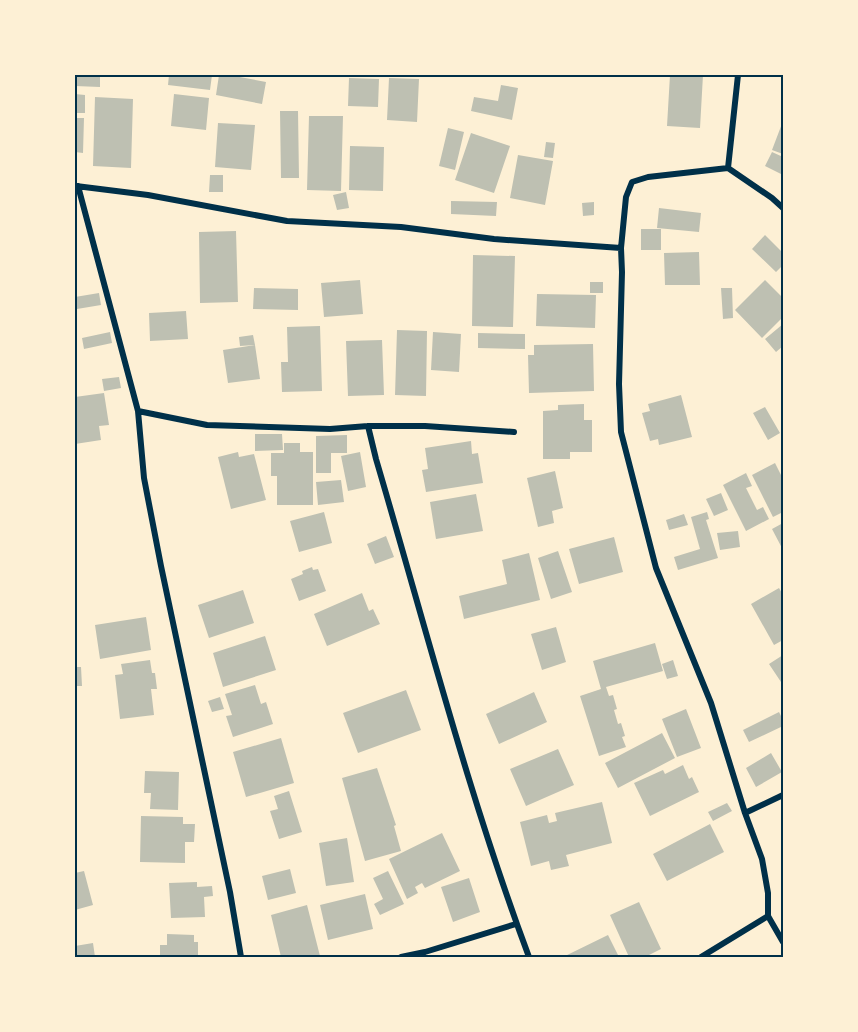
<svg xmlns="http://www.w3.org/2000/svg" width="858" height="1032" viewBox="0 0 858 1032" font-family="'Work Sans',sans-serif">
  <rect width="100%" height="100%" fill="#fdf0d5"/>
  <path fill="#bec0b2" d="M75,75H100V87L75,86Z
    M169,75H212L210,90L168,85Z
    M219,75H229L266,82L262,104L216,95Z
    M670,75H703L700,128L667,126Z
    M349,78L379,79L378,107L348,106Z
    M389,78L419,79L417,122L387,120Z
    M501,85L518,88L512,120L471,111L474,97L498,101Z
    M75,94L85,95V113H75Z
    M174,94L209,98L206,130L171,126Z
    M95,97L133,99L131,168L93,166Z
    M280,111H298L299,178H281Z
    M309,116H343L341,191L307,190Z
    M75,118H84L83,153L75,152Z
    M783,121V154L772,150Z
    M218,123L255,125L251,170L215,167Z
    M448,128L464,132L455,170L439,166Z
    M471,133L510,146L494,193L455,180Z
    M546,142L555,143L553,158L544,157Z
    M350,146L384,147L383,191L349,190Z
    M772,152L783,157V175L765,166Z
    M518,155L553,161L545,205L510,198Z
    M210,175H223V192H209Z
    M346,192L349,208L337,210L333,195Z
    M451,201L497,202L496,216L451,214Z
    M594,202V215L583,216L582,203Z
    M659,208L701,213L699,232L657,228Z
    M641,229H661V250H641Z
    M236,231L238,302L200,303L199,232Z
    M765,235L783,253V265L776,272L752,249Z
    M699,252L700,285H665L664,253Z
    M473,255L515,256L513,327L472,326Z
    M360,280L363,314L324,317L321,283Z
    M765,280L783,298V317L762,338L735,310Z
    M590,282H603V293H590Z
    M254,288L298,289V310L253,309Z
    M721,288H732L733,318L723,319Z
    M99,293L101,305L77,309L75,297Z
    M537,294L596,295L595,328L536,326Z
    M186,311L188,339L150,341L149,313Z
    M783,324V346L776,352L765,339Z
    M320,326L322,391L282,392L281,362H288L287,327Z
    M397,330L427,331L426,396L395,395Z
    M110,332L112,343L84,349L82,338Z
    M433,332L461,334L459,372L431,370Z
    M478,333L525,334V349L478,348Z
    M253,335L255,345L240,346L239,337Z
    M382,340L384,395L348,396L346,341Z
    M593,344L594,391L529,393L528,355H534V345Z
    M255,345L260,379L228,383L223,350Z
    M119,377L121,388L104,391L102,379Z
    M104,393L109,425L99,426L101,440L75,444V397Z
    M681,395L692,437L659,445L658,439L650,441L642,413L650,411L648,404Z
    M584,404V420H592V452H570V459H543V411L558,410V405Z
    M765,407L780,433L768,440L753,413Z
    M255,434H282L283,450L255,451Z
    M347,435V453H331V473H316V436Z
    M471,441L472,454L478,453L483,483L426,492L422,470L428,469L425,448Z
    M284,443H300V452H313V505H277V476H271V453H284Z
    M238,452L239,457L254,454L266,500L231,509L218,457Z
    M360,452L366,487L348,491L341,456Z
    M775,463L783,479V512L773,517L752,475Z
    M555,471L563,508L552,511L554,523L538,527L527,478Z
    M746,473L752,486L746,488L757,510L763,507L769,519L746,531L723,485Z
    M341,480L344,502L318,505L316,482Z
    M721,493L728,510L714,516L706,499Z
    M476,494L483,531L436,539L430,502Z
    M324,512L332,543L299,552L290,521Z
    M707,512L709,519L706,520L718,558L678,570L674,557L700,549L691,517Z
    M684,514L688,525L669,530L666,520Z
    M783,523V550L772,529Z
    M738,531L740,547L720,550L717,533Z
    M386,536L394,557L375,564L367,544Z
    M614,537L623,572L579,584L569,549Z
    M558,551L572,592L551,599L538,558Z
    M529,553L540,600L464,619L459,596L507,584L502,560Z
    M312,567L313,570L318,569L326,591L299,601L291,579L303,574L302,571Z
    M779,588L783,595V640L774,645L751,604Z
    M243,590L254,623L209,638L198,605Z
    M362,593L369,611L373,609L380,624L327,646L314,614Z
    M146,617L151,650L100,659L95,625Z
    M556,627L566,662L542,670L531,634Z
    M265,636L276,670L223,687L213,653Z
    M655,643L663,671L606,687L609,696L613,695L617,709L614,710L618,724L621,723L625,736L622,737L626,747L599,756L580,696L601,689L593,661Z
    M783,655V685L769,664Z
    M150,660L152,673H155L157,689H151L154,715L120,719L115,675L123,674L121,664Z
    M673,660L678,676L667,679L662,664Z
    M75,667H81L82,686H75Z
    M255,685L261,704L266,702L273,724L233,737L226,716L232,715L225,694Z
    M406,690L421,730L358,753L343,713Z
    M534,692L547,722L499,744L486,714Z
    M220,697L224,709L212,712L208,701Z
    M686,709L701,748L677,757L662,719Z
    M779,712L783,720V726L749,742L743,730Z
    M662,733L675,758L618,788L605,763Z
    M281,738L294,783L246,797L233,752Z
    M558,749L574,785L526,806L510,769Z
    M771,753L782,772L756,787L746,768Z
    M683,765L689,779L692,777L699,792L650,816L634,783L663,770L665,774Z
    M377,768L396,825L394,826L401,851L365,861L342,778Z
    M145,771L179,772L178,810L150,809L151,793H144Z
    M289,791L302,832L279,839L270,811L278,809L274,796Z
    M602,802L612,843L566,855L569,866L551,870L549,861L531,866L520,822L547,815L549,823L557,821L555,813Z
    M727,803L732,811L713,821L708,812Z
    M141,816L183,817V824H195L194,842H185V863L140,862Z
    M710,824L724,852L667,881L653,854Z
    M442,833L460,871L425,888L422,883L415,887L418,893L407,899L389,859Z
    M347,838L354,882L326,886L319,843Z
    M290,869L296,893L268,900L262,876Z
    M84,871L93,905L75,910V873Z
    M388,871L404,904L380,915L374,904L383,899L373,878Z
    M469,878L480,912L453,922L441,887Z
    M197,882V887L212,886L213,896L204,897L205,917L171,918L169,883Z
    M365,894L373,929L328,940L320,905Z
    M639,902L661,949L645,957H629L610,915Z
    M307,905L320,956L281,957L271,915Z
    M167,934L194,935V942H198V957H160V945H167Z
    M608,935L619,957H563Z
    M93,943L95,957H75V946Z"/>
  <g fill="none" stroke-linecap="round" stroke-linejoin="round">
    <path stroke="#003049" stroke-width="6" d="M728,168L738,75
      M76,186L148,195L287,221L401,227L494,239L621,248
      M78,186L138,411L144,478L161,566L230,892L241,957
      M783,208L772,198L728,168L648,177L632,182L626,197L621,248L622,272L619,384L621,432L656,568L711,703L745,813L762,859L768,893V916L783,942
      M138,411L207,425L330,429L368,426H425L514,432
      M368,426L376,459C425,625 468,794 529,957
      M745,813L783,795
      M401,957L425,952L516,924
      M701,957L768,916"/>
  </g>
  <rect width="858" height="1032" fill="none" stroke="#fdf0d5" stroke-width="153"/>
  <rect x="76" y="76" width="706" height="880" fill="none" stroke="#003049" stroke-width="2"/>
</svg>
